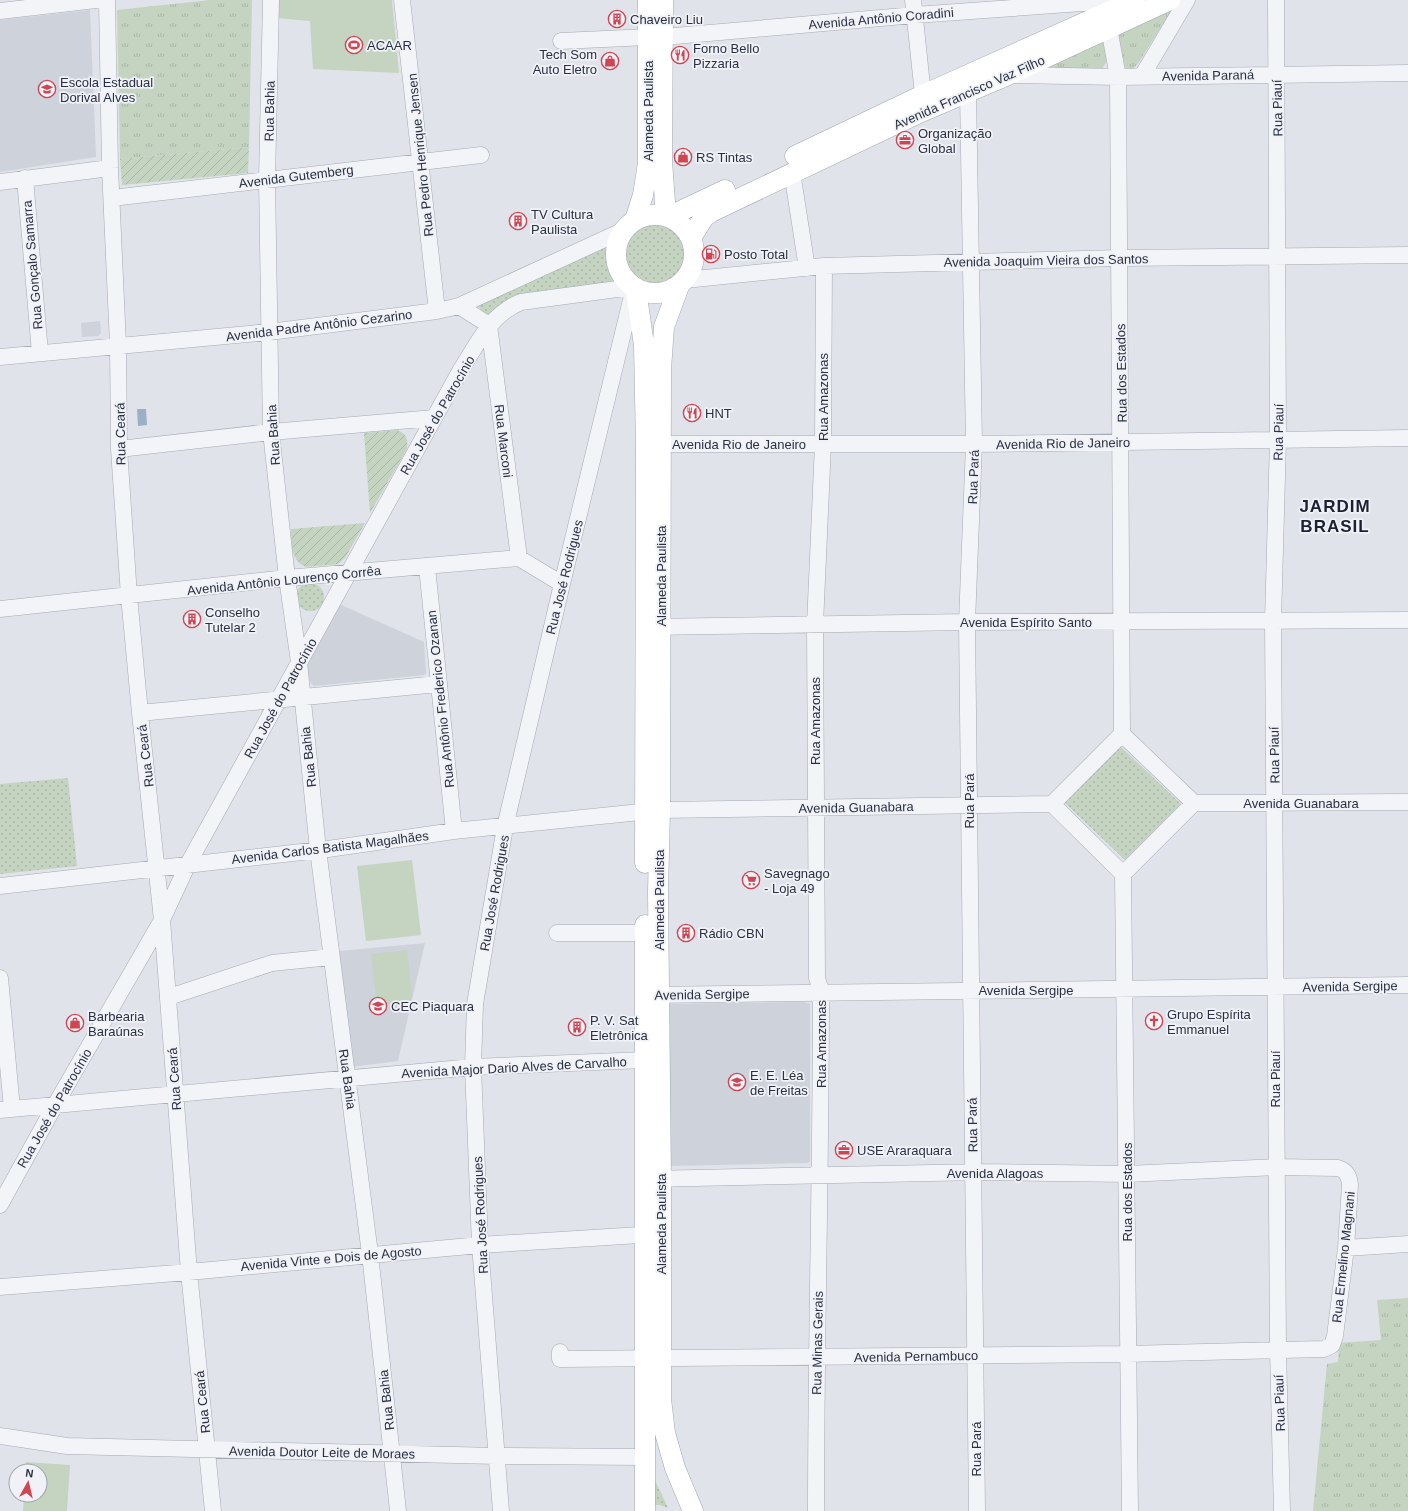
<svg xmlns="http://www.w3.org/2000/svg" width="1408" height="1511" viewBox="0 0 1408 1511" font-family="Arial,sans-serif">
  <defs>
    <pattern id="grass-tufts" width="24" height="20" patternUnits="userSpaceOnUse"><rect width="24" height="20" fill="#c5d3c1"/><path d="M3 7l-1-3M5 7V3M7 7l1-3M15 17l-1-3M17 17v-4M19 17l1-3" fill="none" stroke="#a9b5a7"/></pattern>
    <pattern id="park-dots" width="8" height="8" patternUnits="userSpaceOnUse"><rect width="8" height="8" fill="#c5d3c1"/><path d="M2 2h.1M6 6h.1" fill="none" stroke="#a9b5a7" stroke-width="1.8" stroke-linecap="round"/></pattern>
    <pattern id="garden-furrows" width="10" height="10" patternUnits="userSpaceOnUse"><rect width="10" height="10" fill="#c5d3c1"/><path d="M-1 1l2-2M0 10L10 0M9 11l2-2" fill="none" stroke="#a9b5a7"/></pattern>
  </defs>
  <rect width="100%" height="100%" fill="#e0e3e9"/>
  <path fill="#ced2db" d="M90,10L96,157L0,172V20Z
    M100,321L101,333L98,336L82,337L81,323Z
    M339,604L424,642L426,673L424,675L314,686L311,683L308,678V662Z
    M425,943L398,1061L351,1067L339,951Z
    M804,1002L810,1004V1161L808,1163L670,1166L668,1004Z"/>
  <path fill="url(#grass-tufts)" d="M210,0H252L249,147L120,159L117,10Z
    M1171,8V11L1139,62L1133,69H1128L1125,67L1118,34Z
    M1104,40L1107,61L1102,69H1047V62Z
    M1408,1298V1511H1313L1327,1364L1338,1362L1339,1343L1381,1340L1377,1300Z"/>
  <path fill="url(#park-dots)" d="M625 255a30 30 0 1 1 60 0a30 30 0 1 1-60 0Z
    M608,245L609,267L619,285L491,315L483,313L477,304Z
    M296 597a14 14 0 1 1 28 0a14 14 0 1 1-28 0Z
    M1120,746L1181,804L1126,861L1065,803Z
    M68,778L77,866L0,874V784Z
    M651,1472L668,1508L660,1505H651Z"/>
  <path fill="url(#garden-furrows)" d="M249,147L248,173L122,185L120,159Z
    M397,430C407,434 408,439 407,449L370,513L364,433Z
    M365,523L345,558L338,564L306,567C290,560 292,544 291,529Z"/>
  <path fill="#c5d3c1" d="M277,0H392L399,73L313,69L310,21L276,18Z
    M412,860L421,935L366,941L357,866Z
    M407,950L412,995L410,1002L377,1005L371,954Z
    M26,1462L70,1465L67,1511H23L24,1495H40V1471H25Z"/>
  <path fill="#9bafc9" d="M137,409H146L147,425L138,426Z"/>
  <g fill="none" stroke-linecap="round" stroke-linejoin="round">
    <defs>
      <path id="minor" d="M107,0L110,168L118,345L119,449L129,596L140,713L162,920L189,1272L213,1511
        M271,0L267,179L271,432L287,578L299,662L318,850L370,1254L398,1511
        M402,0L437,311
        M913,0L923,95
        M1100,0L1109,28L1118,77L1122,734
        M1276,0L1278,440L1273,621L1278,1350L1282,1511
        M0,11L96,0
        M663,37L915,15L1110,1
        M561,41L648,37
        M1010,75L1118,77L1408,73
        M1142,76L1187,0
        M968,92L974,444L967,622L977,1511
        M792,172L807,268
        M25,178L40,353
        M0,182L110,168
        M112,198L481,155
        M685,280L824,266L1120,258L1408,255
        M459,306L489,325
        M489,325L519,558
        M0,357L269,332L437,311L459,306L622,231
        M650,444H974L1408,438
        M119,449L271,432L434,418
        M427,567L454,831
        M0,609L287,578L519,558L562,584
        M650,627L967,622L1408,620
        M140,713L438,684
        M1122,734L1194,803L1408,802
        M1052,804L1123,874L1194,803
        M1123,874L1130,1511
        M0,886L328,849L454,831L660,810L1052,804L1122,734
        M557,933H645
        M0,978L12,1109
        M648,995L1408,985
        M169,997L272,963L331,957
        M0,1110L473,1067L645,1060
        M0,1205L54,1107L162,920L188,864L460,371C477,345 490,314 521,302L632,287
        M1346,1248L1408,1244
        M0,1287L189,1272L480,1245L656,1234
        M560,1352V1359L1127,1354L1324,1349L1332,1345L1335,1336L1346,1248L1350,1185C1349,1176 1347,1171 1338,1168L1276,1167L1127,1174L980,1172L649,1179
        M0,1436L67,1446L497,1456L644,1457
        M501,1511L480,1245L473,1067L475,1004L505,827L562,584L633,292
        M816,1511C816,1338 821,1165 821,991L817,978L815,625L823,444L824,266"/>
      <path id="major" d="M663,0L662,161L666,216
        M795,156L923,95L1135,0
        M616 254a39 39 0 1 1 78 0a39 39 0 1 1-78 0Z
        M668,217L725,190
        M635,220L643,195L648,163V0
        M691,238L704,217L711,212L921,112L1008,75L1170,0
        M679,286L664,327L661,369L660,810L658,892L661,1179V1399L665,1433L675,1468L693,1511
        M636,290L644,345L646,445L645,863
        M645,925V1511"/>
    </defs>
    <use href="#minor" stroke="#a5aab3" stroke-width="17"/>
    <use href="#major" stroke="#a0a7b5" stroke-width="21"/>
    <use href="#minor" stroke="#f3f4f8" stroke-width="16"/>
    <use href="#major" stroke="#fff" stroke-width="20"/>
  </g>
  <defs>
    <symbol id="building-ring" viewBox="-11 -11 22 22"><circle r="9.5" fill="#f0f2f7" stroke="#cf4551" stroke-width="1.5"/><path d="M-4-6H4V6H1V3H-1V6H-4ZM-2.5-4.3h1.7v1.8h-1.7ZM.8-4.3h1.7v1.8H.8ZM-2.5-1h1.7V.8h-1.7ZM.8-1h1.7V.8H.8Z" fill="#cf4551"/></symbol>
    <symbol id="stadium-ring" viewBox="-11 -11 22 22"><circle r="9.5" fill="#f0f2f7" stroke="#cf4551" stroke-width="1.5"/><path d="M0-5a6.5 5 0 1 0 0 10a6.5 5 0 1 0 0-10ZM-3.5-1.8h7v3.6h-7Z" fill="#cf4551"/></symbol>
    <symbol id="restaurant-ring" viewBox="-11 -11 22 22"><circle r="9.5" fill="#f0f2f7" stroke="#cf4551" stroke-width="1.5"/><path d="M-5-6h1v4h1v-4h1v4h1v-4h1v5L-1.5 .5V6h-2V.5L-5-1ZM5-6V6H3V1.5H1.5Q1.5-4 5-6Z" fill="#cf4551"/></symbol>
    <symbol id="shop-ring" viewBox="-11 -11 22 22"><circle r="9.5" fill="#f0f2f7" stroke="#cf4551" stroke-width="1.5"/><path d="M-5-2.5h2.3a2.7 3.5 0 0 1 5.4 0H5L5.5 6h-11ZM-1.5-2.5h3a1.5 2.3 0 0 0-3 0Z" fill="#cf4551"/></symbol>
    <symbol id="school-ring" viewBox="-11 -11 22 22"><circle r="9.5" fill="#f0f2f7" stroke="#cf4551" stroke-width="1.5"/><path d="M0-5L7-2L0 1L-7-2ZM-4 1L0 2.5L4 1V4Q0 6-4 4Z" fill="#cf4551"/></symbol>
    <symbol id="office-ring" viewBox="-11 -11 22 22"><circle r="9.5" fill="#f0f2f7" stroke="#cf4551" stroke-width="1.5"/><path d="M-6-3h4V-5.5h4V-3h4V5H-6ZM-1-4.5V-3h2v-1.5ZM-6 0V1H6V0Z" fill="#cf4551"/></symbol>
    <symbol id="fuel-ring" viewBox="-11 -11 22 22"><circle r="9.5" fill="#f0f2f7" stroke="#cf4551" stroke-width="1.5"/><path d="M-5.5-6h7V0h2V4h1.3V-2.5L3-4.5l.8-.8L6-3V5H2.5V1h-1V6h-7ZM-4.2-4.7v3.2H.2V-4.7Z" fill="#cf4551"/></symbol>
    <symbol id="supermarket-ring" viewBox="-11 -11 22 22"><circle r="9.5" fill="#f0f2f7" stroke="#cf4551" stroke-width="1.5"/><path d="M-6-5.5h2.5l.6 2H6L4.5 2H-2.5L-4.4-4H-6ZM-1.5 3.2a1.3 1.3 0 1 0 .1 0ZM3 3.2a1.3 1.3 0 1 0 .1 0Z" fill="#cf4551"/></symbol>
    <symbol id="church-ring" viewBox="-11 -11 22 22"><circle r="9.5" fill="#f0f2f7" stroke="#cf4551" stroke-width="1.5"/><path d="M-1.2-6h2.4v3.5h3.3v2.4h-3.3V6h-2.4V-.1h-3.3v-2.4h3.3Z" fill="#cf4551"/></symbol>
  </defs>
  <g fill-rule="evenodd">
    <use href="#building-ring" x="607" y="9" width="20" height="20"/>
    <use href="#stadium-ring" x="344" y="35" width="20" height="20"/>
    <use href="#restaurant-ring" x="670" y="45" width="20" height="20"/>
    <use href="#shop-ring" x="600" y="51" width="20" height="20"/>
    <use href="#school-ring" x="37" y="79" width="20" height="20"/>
    <use href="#office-ring" x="895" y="130" width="20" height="20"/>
    <use href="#shop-ring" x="673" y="147" width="20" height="20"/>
    <use href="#building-ring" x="508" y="211" width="20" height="20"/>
    <use href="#fuel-ring" x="701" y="244" width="20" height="20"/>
    <use href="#restaurant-ring" x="682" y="403" width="20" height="20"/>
    <use href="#building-ring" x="182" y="609" width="20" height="20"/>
    <use href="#supermarket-ring" x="741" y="870" width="20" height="20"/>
    <use href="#building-ring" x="676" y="923" width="20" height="20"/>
    <use href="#school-ring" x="368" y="996" width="20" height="20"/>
    <use href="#church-ring" x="1144" y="1011" width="20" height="20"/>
    <use href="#shop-ring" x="65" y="1013" width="20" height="20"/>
    <use href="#building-ring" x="567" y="1017" width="20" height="20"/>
    <use href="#school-ring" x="727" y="1072" width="20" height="20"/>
    <use href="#office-ring" x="834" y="1140" width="20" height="20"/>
  </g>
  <g text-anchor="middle" stroke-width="3.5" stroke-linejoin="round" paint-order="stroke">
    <g font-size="13" fill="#293041" stroke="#f0f2f7">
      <text transform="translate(881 18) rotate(-5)" y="5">Avenida Antônio Coradini</text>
      <text transform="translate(1208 75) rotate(-1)" y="5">Avenida Paraná</text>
      <text transform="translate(969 92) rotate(-24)" y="5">Avenida Francisco Vaz Filho</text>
      <text transform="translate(1277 108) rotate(-91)" y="5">Rua Piauí</text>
      <text transform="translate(269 111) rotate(-89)" y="5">Rua Bahia</text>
      <text transform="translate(648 111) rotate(-90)" y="5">Alameda Paulista</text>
      <text transform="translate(420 155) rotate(-96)" y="5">Rua Pedro Henrique Jensen</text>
      <text transform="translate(296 176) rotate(-7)" y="5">Avenida Gutemberg</text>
      <text transform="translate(1046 260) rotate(-1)" y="5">Avenida Joaquim Vieira dos Santos</text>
      <text transform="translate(32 265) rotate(-95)" y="5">Rua Gonçalo Samarra</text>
      <text transform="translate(319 325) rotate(-7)" y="5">Avenida Padre Antônio Cezarino</text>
      <text transform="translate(1121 373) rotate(-91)" y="5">Rua dos Estados</text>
      <text transform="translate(823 397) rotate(-90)" y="5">Rua Amazonas</text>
      <text transform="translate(437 415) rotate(-60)" y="5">Rua José do Patrocínio</text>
      <text transform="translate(1278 432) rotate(-89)" y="5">Rua Piauí</text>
      <text transform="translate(120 434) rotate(-91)" y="5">Rua Ceará</text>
      <text transform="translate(273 435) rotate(-94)" y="5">Rua Bahia</text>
      <text transform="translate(504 441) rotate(83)" y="5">Rua Marconi</text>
      <text transform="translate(1063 443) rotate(-1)" y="5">Avenida Rio de Janeiro</text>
      <text x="739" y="449">Avenida Rio de Janeiro</text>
      <text transform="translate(973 477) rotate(-88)" y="5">Rua Pará</text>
      <text transform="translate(661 576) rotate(-90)" y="5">Alameda Paulista</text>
      <text transform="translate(564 577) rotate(-76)" y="5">Rua José Rodrigues</text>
      <text transform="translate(284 580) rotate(-6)" y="5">Avenida Antônio Lourenço Corrêa</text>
      <text x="1026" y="627">Avenida Espírito Santo</text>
      <text transform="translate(280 698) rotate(-61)" y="5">Rua José do Patrocínio</text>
      <text transform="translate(440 699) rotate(-96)" y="5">Rua Antônio Frederico Ozanan</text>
      <text transform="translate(815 721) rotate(-90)" y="5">Rua Amazonas</text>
      <text transform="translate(1274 755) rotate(-91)" y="5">Rua Piauí</text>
      <text transform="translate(145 756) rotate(-97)" y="5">Rua Ceará</text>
      <text transform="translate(308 757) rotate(-96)" y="5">Rua Bahia</text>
      <text transform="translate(969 801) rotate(-90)" y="5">Rua Pará</text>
      <text x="1301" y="808">Avenida Guanabara</text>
      <text transform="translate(856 807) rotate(-1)" y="5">Avenida Guanabara</text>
      <text transform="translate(330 847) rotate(-7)" y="5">Avenida Carlos Batista Magalhães</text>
      <text transform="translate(494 893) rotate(-80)" y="5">Rua José Rodrigues</text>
      <text transform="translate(659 900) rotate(-90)" y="5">Alameda Paulista</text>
      <text transform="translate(1350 986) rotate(-1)" y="5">Avenida Sergipe</text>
      <text x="1026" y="995">Avenida Sergipe</text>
      <text transform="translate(702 994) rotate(-1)" y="5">Avenida Sergipe</text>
      <text transform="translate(821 1044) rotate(-90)" y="5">Rua Amazonas</text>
      <text transform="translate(514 1067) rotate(-3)" y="5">Avenida Major Dario Alves de Carvalho</text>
      <text transform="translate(174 1079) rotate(-94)" y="5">Rua Ceará</text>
      <text transform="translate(348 1079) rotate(82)" y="5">Rua Bahia</text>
      <text transform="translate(1275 1079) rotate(-90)" y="5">Rua Piauí</text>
      <text transform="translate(54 1108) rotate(-60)" y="5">Rua José do Patrocínio</text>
      <text transform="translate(972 1125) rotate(-91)" y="5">Rua Pará</text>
      <text x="995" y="1178">Avenida Alagoas</text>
      <text transform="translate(1127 1192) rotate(-90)" y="5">Rua dos Estados</text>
      <text transform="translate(480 1215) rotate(-93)" y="5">Rua José Rodrigues</text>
      <text transform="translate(661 1224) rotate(-90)" y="5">Alameda Paulista</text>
      <text transform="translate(1343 1257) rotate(-84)" y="5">Rua Ermelino Magnani</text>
      <text transform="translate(331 1258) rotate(-5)" y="5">Avenida Vinte e Dois de Agosto</text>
      <text transform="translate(817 1343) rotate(-89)" y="5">Rua Minas Gerais</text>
      <text transform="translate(916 1356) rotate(-1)" y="5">Avenida Pernambuco</text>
      <text transform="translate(386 1400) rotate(-96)" y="5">Rua Bahia</text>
      <text transform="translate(202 1402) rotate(-96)" y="5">Rua Ceará</text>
      <text transform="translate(1279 1403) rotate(-92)" y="5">Rua Piauí</text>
      <text transform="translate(976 1449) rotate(-90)" y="5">Rua Pará</text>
      <text transform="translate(322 1452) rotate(1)" y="5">Avenida Doutor Leite de Moraes</text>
    </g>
    <g font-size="13" fill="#293041" stroke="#f0f2f7" text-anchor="start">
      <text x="630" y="24">Chaveiro Liu</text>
      <text x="367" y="50">ACAAR</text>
      <text x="693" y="53">Forno Bello<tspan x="693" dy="15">Pizzaria</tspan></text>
      <text x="597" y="59" text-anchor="end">Tech Som<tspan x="597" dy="15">Auto Eletro</tspan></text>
      <text x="60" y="87">Escola Estadual<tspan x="60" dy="15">Dorival Alves</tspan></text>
      <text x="918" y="138">Organização<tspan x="918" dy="15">Global</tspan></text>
      <text x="696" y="162">RS Tintas</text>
      <text x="531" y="219">TV Cultura<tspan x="531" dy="15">Paulista</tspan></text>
      <text x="724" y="259">Posto Total</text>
      <text x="705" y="418">HNT</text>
      <text x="205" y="617">Conselho<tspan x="205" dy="15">Tutelar 2</tspan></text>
      <text x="764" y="878">Savegnago<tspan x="764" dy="15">- Loja 49</tspan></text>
      <text x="699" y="938">Rádio CBN</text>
      <text x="391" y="1011">CEC Piaquara</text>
      <text x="1167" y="1019">Grupo Espírita<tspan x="1167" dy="15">Emmanuel</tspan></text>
      <text x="88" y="1021">Barbearia<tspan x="88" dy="15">Baraúnas</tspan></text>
      <text x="590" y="1025">P. V. Sat<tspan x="590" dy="15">Eletrônica</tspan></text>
      <text x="750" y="1080">E. E. Léa<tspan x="750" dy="15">de Freitas</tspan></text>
      <text x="857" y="1155">USE Araraquara</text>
    </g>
    <g font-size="17" font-weight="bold" letter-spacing="1" fill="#1b2132" stroke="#f0f2f7">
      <text x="1335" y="512">JARDIM<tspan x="1335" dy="20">BRASIL</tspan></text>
    </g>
  </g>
  <g transform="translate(28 1483) rotate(8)"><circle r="19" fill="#f0f2f7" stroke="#a0a4ae"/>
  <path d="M0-3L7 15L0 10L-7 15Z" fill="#cf4551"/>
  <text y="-6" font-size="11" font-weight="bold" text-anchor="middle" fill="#293041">N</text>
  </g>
</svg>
